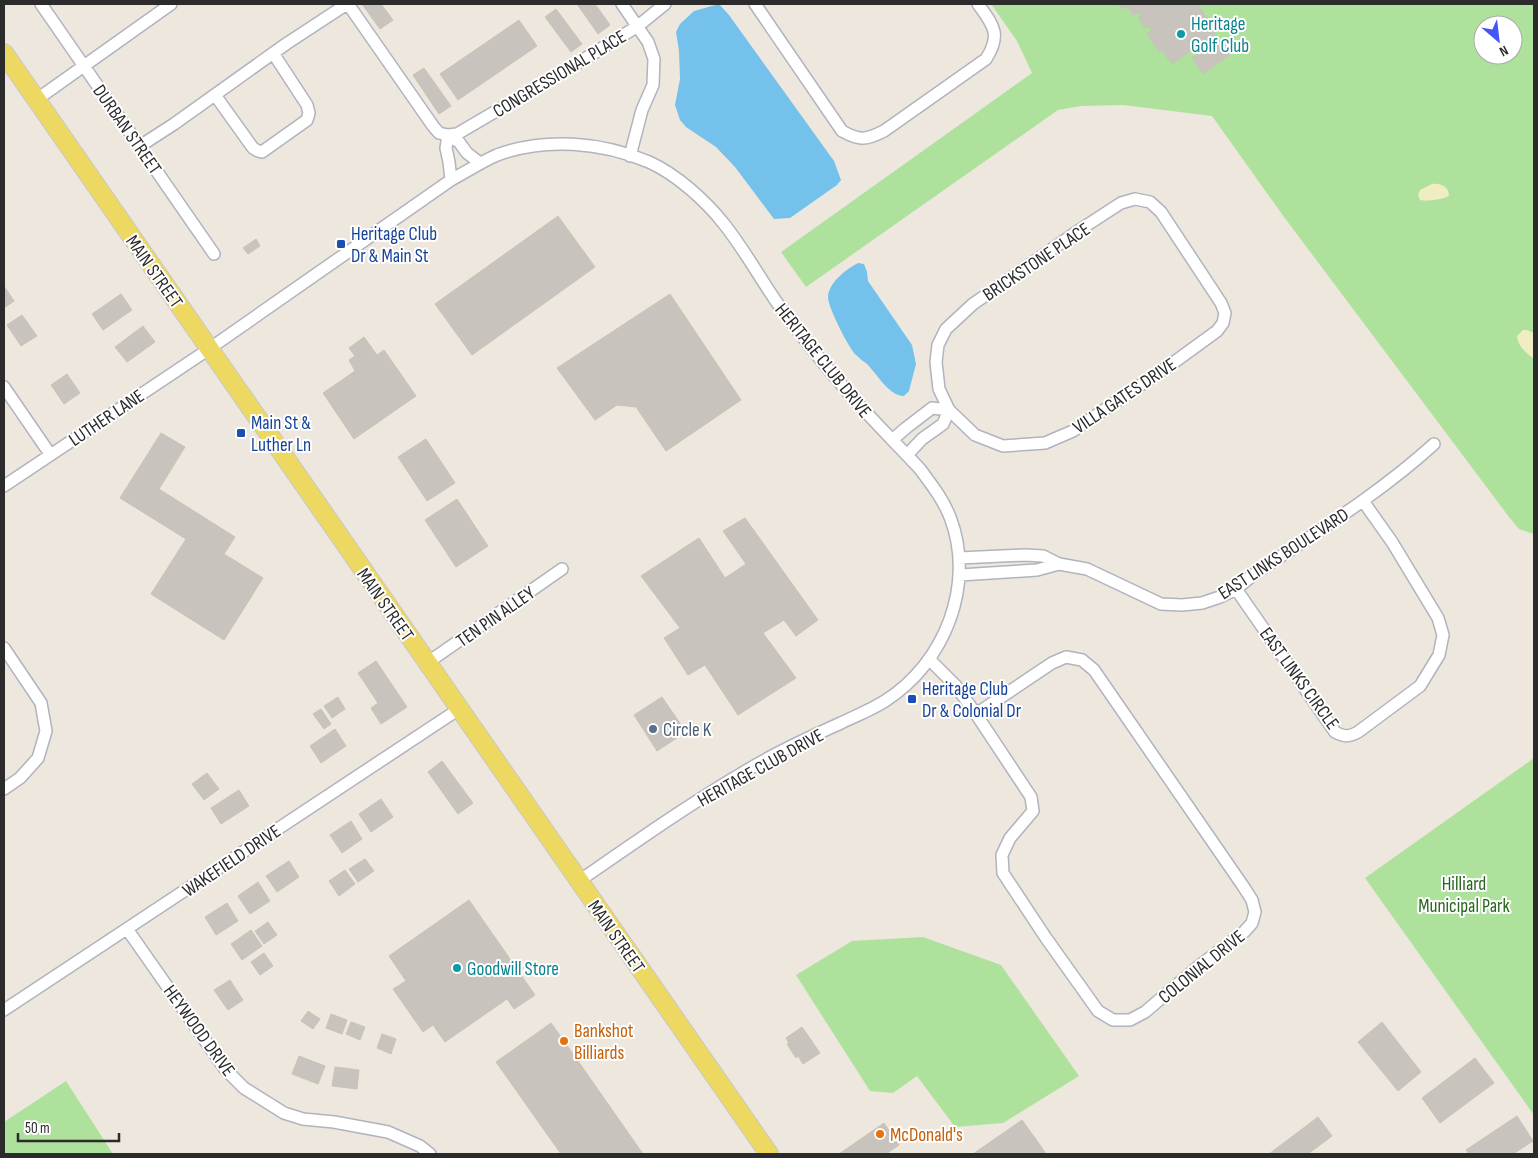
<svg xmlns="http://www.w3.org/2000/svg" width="1538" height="1158" viewBox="0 0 1538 1158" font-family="'Sofia Sans Condensed',sans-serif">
  <rect width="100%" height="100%" fill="#ede7de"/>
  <path fill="#aee29c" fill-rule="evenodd" d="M991,4H1534V534L1519,529L1509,517L1284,217L1212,116L1123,105L1081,106L1058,110L806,287L781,252L1032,73L1017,41ZM1483,25H1513V55H1483Z
    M1534,758V1115L1365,878Z
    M923,937L1001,965L1079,1076L1003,1123L955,1127L917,1076L893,1093L870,1091L796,975L852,941Z
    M66,1081L113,1154H4V1122Z"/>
  <path fill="#f1edc2" d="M1432,184C1441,183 1449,187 1449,196C1444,199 1426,202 1420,200L1418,195L1420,190Z
    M1523,330H1527L1534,333V359C1526,353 1518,346 1517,336Z"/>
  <path fill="#74c2ec" d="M719,4L729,15L834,161L841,180L837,185L790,218L774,219L735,167L716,147L686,127L680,120L675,105L680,79L679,51L676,32L680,24L694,11Z
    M858,263L864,264L867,272L868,281L912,345L916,364L909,391L904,396C889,396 877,374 867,364C863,361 859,358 855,354C848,346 827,306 828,296C830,281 847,269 858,263Z"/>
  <path fill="#c8c4bd" stroke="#c8c3b7" d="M362,4H381L393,20L380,29Z
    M577,4H595L610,25L598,34Z
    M1118,4H1197L1210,22L1208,24L1215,34L1172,64L1162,50L1159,52L1147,34L1152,31L1148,26L1145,28L1138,18L1141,16L1138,12L1133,15L1127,6L1122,9Z
    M556,9L582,44L571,52L545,17Z
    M519,20L537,46L458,100L440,74Z
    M1220,39L1231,54L1203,74L1192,58Z
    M424,68L451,106L439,114L413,75Z
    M558,216L595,267L472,355L435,304Z
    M256,239L260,246L248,254L243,248Z
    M4,286L14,301L4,308Z
    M121,294L132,310L103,330L92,314Z
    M670,294L741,400L666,451L636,407L617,405L595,420L557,368Z
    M22,315L37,336L21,346L7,325Z
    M143,326L155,342L127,362L115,347Z
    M364,337L377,355L384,350L416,396L354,439L323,393L355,371L349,360L355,356L349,348Z
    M67,374L80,393L64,404L51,385Z
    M161,433L185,447L159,489L235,537L224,554L263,578L224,640L151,594L186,539L120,498Z
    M426,439L455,483L427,501L398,457Z
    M457,499L488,546L456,567L425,520Z
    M745,518L818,620L796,636L784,620L763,633L796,678L738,715L705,665L688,675L664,638L680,628L641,576L699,538L725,578L746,564L723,531Z
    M376,661L407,707L381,724L371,708L378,703L358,673Z
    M338,697L345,709L332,718L324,706Z
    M662,697L686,732L657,751L634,715Z
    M321,709L331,724L324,729L313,714Z
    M335,729L346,746L321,763L310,746Z
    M442,761L473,803L458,814L428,772Z
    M207,773L219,789L204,800L192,784Z
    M239,790L249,806L221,824L211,808Z
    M381,799L393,817L371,832L359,814Z
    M351,821L362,839L342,853L330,835Z
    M365,859L374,871L358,882L349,869Z
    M289,861L299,877L277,892L266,876Z
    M345,870L355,884L339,896L329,881Z
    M258,882L270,901L250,914L238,896Z
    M469,900L535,995L514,1009L507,999L445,1042L433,1025L423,1032L393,989L406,981L389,956Z
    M227,903L238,921L216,935L205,917Z
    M268,922L277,935L264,944L255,931Z
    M251,930L262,946L242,960L231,944Z
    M264,953L273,966L260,975L251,962Z
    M230,980L243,1000L228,1010L214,990Z
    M308,1011L320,1019L313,1029L301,1021Z
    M331,1014L347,1020L342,1034L326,1028Z
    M351,1022L365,1027L360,1040L346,1034Z
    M1382,1022L1421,1072L1398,1091L1358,1042Z
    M551,1023L564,1041L643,1154H561L496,1062Z
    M802,1027L820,1053L803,1064L798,1056L796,1058L787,1044L789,1043L786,1038Z
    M382,1034L396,1039L391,1054L377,1048Z
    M299,1056L325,1066L318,1084L292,1074Z
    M1475,1058L1494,1083L1440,1123L1422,1098Z
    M335,1067L359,1070L357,1089L332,1086Z
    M1517,1116L1533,1141L1513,1154H1469L1466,1150Z
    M1318,1117L1332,1136L1308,1154H1269Z
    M1022,1120L1040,1145L1027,1154H973Z
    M884,1123L899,1145L886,1154H839Z
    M1040,1145L1046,1154H1027Z"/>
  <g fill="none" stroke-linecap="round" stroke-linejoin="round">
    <defs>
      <path id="minor" d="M41,4L214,254
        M348,4L433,126L439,133L448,135L459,142L467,153L480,163
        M622,4L648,42L654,59L653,85L642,110L630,156
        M755,4L842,131C860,141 866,140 884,131L986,59C1002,34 993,25 978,4
        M215,95L253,148L258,151L262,152L307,120L309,113L307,105L273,53
        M36,100L171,4
        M448,135L457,134L578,63L638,26L665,4
        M448,135L446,148L449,162L451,180
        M140,146L174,124L286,44L347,4
        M4,387L50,454
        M892,440L906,428L932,408L949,410L975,435L1003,446L1045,443L1073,431L1173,363L1217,331L1223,323L1225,313L1221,303L1161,212L1150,202L1135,199L1121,203L1081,229L973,304L946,329L938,345L936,362L939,389L949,410
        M907,455L922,439L943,424L949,410
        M4,486L209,349L451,180C466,172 481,162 497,155C545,137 602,142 649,162C676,174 706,201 724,224C748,254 765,288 788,318C805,340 822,362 840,383C865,413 893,440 920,469C931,484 943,499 950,517C976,584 945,663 885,701C871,710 855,716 841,723C812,736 783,749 756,765C695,800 637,841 579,881
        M959,558L1025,555L1043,556L1059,564L1087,569L1161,604L1182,605L1202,603L1220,597L1236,589L1253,575C1315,533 1379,494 1434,444
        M960,575L1037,570L1059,564
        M1236,589L1335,732C1344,737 1349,737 1358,732L1420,686L1439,655L1443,635L1438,618L1392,542L1363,501
        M4,648L41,703L46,731L38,758L20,778L4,789
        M930,660L956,686L976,714L1031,797L1033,811L1010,838L1002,855L1003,873L1046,938L1098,1011L1113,1020H1130L1145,1012L1199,966L1244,932L1252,923L1255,912L1252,900L1243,886L1094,670L1082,660L1066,657L1052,663L976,714
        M427,663L562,569
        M127,929L225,1069L244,1088L284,1113L303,1119L334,1122L388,1132L420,1146L430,1154
        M4,1010L459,709"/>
      <path id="primary" d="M4,53L769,1154"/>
    </defs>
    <use href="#minor" stroke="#b1b3be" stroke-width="14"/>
    <use href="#primary" stroke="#c8c8c8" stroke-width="20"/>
    <use href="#minor" stroke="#fff" stroke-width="11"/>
    <use href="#primary" stroke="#edd862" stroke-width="18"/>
  </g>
  <g fill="#0f9aa8" stroke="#fff" stroke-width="2">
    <circle cx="1181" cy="34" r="5"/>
    <circle cx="457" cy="968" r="5"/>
  </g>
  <g fill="#1a4fb4" stroke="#fff" stroke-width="2">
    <rect x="336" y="239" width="10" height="10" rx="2.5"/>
    <rect x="236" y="428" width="10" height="10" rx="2.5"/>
    <rect x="907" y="694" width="10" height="10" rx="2.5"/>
  </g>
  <circle fill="#5c6f8a" stroke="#fff" stroke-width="2" cx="653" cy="729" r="5"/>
  <g fill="#e8710a" stroke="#fff" stroke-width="2">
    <circle cx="564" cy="1041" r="5"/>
    <circle cx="880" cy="1134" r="5"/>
  </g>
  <g text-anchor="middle" stroke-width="4" stroke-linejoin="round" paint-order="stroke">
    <g font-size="19" fill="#0d838f" stroke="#fff" text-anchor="start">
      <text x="1191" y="30">Heritage<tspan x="1191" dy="22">Golf Club</tspan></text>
      <text x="467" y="975">Goodwill Store</text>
    </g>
    <g font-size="19" fill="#2b2b2b" stroke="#fff">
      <text transform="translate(559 73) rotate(-31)" y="7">CONGRESSIONAL PLACE</text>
      <text transform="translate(128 129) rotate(55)" y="7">DURBAN STREET</text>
      <text transform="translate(1036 261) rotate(-34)" y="7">BRICKSTONE PLACE</text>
      <text transform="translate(155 271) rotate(55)" y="7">MAIN STREET</text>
      <text transform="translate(824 360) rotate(51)" y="7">HERITAGE CLUB DRIVE</text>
      <text transform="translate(1124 395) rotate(-34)" y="7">VILLA GATES DRIVE</text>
      <text transform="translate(106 417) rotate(-34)" y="7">LUTHER LANE</text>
      <text transform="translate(1283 553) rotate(-33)" y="7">EAST LINKS BOULEVARD</text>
      <text transform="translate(386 604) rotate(55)" y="7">MAIN STREET</text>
      <text transform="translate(495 616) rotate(-35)" y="7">TEN PIN ALLEY</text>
      <text transform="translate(1300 678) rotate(54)" y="7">EAST LINKS CIRCLE</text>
      <text transform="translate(760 767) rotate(-29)" y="7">HERITAGE CLUB DRIVE</text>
      <text transform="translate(231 860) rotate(-34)" y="7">WAKEFIELD DRIVE</text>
      <text transform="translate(617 936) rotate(55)" y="7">MAIN STREET</text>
      <text transform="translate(1201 966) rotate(-39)" y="7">COLONIAL DRIVE</text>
      <text transform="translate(200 1030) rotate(54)" y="7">HEYWOOD DRIVE</text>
    </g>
    <g font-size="19" fill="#164399" stroke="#fff" text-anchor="start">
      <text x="351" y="240">Heritage Club<tspan x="351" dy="22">Dr &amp; Main St</tspan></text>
      <text x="251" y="429">Main St &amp;<tspan x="251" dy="22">Luther Ln</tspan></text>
      <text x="922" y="695">Heritage Club<tspan x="922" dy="22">Dr &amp; Colonial Dr</tspan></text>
    </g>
    <g font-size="19" fill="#4e5e75" stroke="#fff" text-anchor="start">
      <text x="663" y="736">Circle K</text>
    </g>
    <g font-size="19" fill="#26671c" stroke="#fff">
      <text x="1464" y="890">Hilliard<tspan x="1464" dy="22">Municipal Park</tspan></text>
    </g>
    <g font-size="19" fill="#c56008" stroke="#fff" text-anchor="start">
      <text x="574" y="1037">Bankshot<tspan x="574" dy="22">Billiards</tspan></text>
      <text x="890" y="1141">McDonald's</text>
    </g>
  </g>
  <rect width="1538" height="1158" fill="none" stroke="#2b2b2b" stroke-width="10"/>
  <g transform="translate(1498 40) rotate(152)"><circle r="24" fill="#ffffff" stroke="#aaaaaa"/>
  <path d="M0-4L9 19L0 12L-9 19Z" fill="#4255f5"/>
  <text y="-8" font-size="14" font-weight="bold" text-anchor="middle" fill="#2b2b2b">N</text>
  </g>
  <path d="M18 1133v8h101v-8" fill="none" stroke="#2b2b2b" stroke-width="2.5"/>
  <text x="25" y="1133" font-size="15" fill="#2b2b2b" stroke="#ffffff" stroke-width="4" paint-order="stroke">50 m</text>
</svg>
